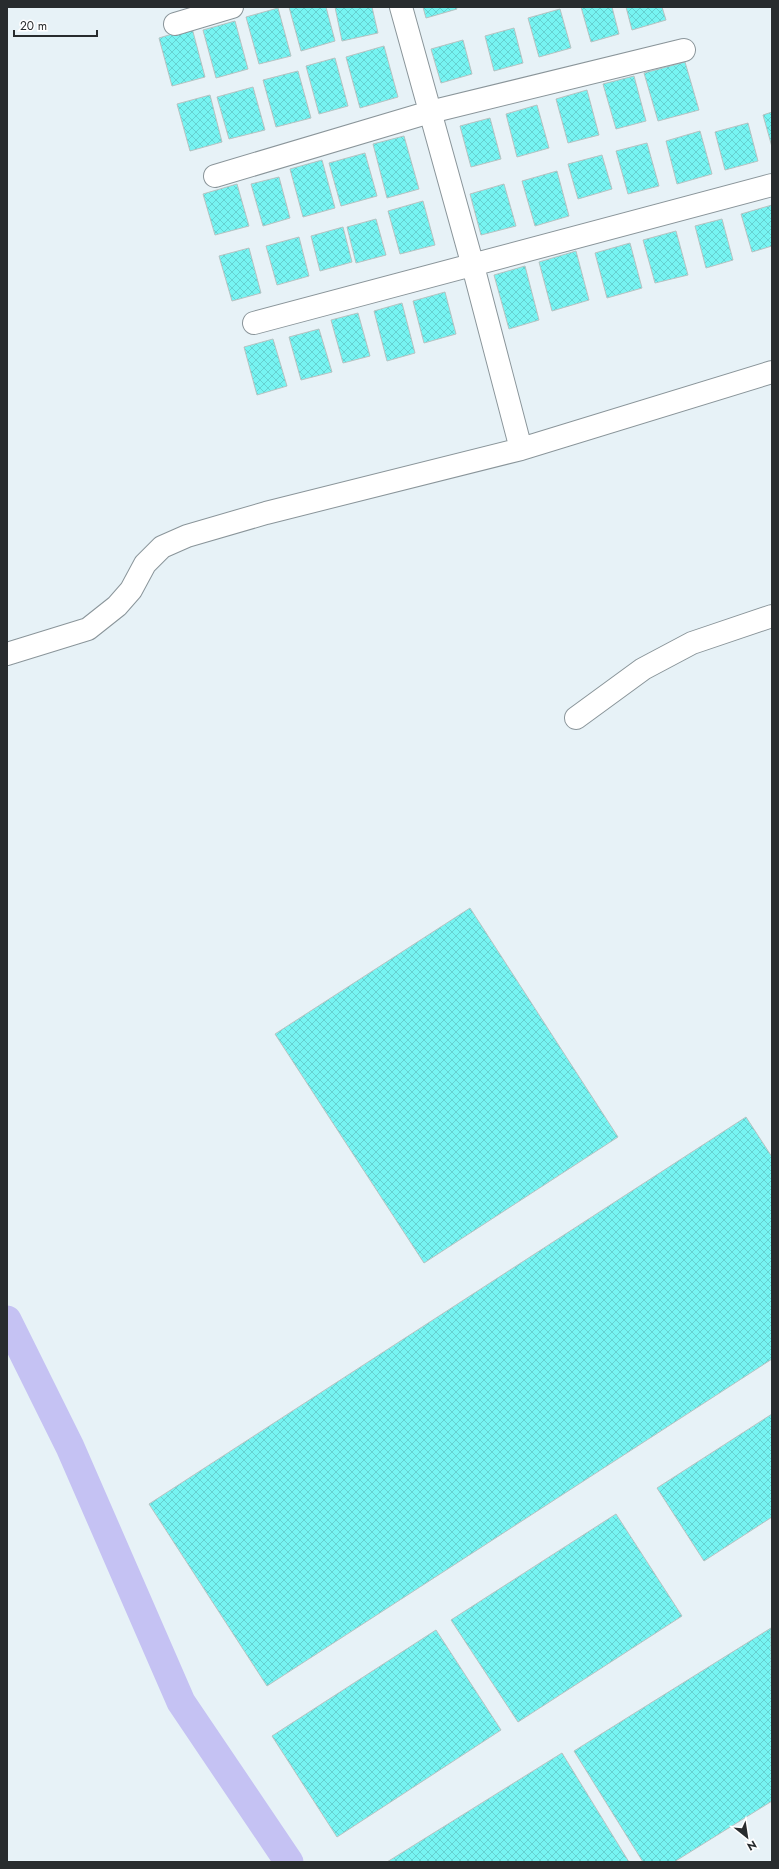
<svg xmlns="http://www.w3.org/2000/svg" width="779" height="1869" viewBox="0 0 779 1869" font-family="Jost,sans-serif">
  <defs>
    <pattern id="building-cross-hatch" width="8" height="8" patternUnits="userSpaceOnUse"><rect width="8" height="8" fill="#76f4f2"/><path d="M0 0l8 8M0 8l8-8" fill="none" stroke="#66d1d0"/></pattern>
  </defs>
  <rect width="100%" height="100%" fill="#e7f2f7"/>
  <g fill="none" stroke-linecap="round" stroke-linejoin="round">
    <path stroke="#c5c2f3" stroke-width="29" d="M7,1320L70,1447L181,1702L289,1862"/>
  </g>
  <path fill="url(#building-cross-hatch)" stroke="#b6c3c2" d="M289,7H326L335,41L301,51Z
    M335,7H372L378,33L342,41Z
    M423,7H456L457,9L426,18Z
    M581,7H612L619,34L591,42Z
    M626,7H662L666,20L632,30Z
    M278,8L291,56L259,64L246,17Z
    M560,9L571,48L539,57L528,18Z
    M235,21L248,69L216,78L203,30Z
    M192,28L205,77L172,86L159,38Z
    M514,28L523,63L494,71L485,36Z
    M463,40L472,74L441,83L431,49Z
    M384,46L398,97L360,108L346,57Z
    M335,58L348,106L319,114L306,66Z
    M685,62L699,110L658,121L644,73Z
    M298,71L311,118L276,127L263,80Z
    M634,76L646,121L616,129L603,84Z
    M253,87L265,130L229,139L217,97Z
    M587,90L599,135L568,143L556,99Z
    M210,95L222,142L190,151L177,104Z
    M537,105L549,148L517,157L506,114Z
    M772,112V147L763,115Z
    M490,118L501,159L471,167L460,126Z
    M748,123L758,161L725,170L715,132Z
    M700,131L712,174L677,184L666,141Z
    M404,136L419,189L387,198L373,144Z
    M647,143L659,186L628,194L616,151Z
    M365,153L377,196L341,206L329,163Z
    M602,155L612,189L578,199L568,164Z
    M322,160L335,208L303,217L290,169Z
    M557,171L569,216L535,226L522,181Z
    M279,177L290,218L263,226L251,184Z
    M237,184L249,226L215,235L203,194Z
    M504,184L516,226L481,235L470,194Z
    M423,201L435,245L400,254L388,211Z
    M772,205V246L752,252L741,214Z
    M376,219L386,255L356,263L347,227Z
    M722,219L733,260L706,268L695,226Z
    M343,227L352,262L320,271L311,236Z
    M676,231L688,275L655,283L643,240Z
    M299,237L309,276L277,285L266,246Z
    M630,243L642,288L607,298L595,253Z
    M249,248L261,293L232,301L219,256Z
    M576,251L589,300L552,311L539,262Z
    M525,266L539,320L509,329L494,275Z
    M445,292L456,334L424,343L413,301Z
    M402,303L415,353L387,361L374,311Z
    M358,313L370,356L343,363L331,320Z
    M319,329L332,372L301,380L289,337Z
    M273,339L287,386L257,395L244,347Z
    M470,908L618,1137L424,1263L275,1034Z
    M746,1117L772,1157V1359L267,1686L149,1504Z
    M772,1414V1517L704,1561L657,1488Z
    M616,1514L682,1616L518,1722L451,1620Z
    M771,1628L772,1801L674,1862H643L574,1751Z
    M436,1630L501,1730L337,1837L272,1736Z
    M562,1753L629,1862H387Z"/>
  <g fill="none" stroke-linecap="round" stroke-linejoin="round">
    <defs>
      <path id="minor" d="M401,7L473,266L521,449
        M175,24L232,7
        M215,176L430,112L684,50
        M254,323L772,185
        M7,654L88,629L117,606L131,590L145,564L162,547L187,536L266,513L521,449L772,372
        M576,718L643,669L692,643L772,616"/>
    </defs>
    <use href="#minor" stroke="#8a959a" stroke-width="24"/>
    <use href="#minor" stroke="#fff" stroke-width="22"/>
  </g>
  <rect width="779" height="1869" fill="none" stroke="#282c2e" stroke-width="16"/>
  <g transform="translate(747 1837) rotate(150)" stroke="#ffffff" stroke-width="3" paint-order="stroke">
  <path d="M0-3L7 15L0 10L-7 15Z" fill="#282c2e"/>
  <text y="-6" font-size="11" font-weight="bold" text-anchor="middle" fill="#282c2e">N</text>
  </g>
  <path d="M14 30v6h83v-6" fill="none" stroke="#282c2e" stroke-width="2"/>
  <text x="20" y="30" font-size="12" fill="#282c2e" stroke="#ffffff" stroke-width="3" paint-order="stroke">20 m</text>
</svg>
